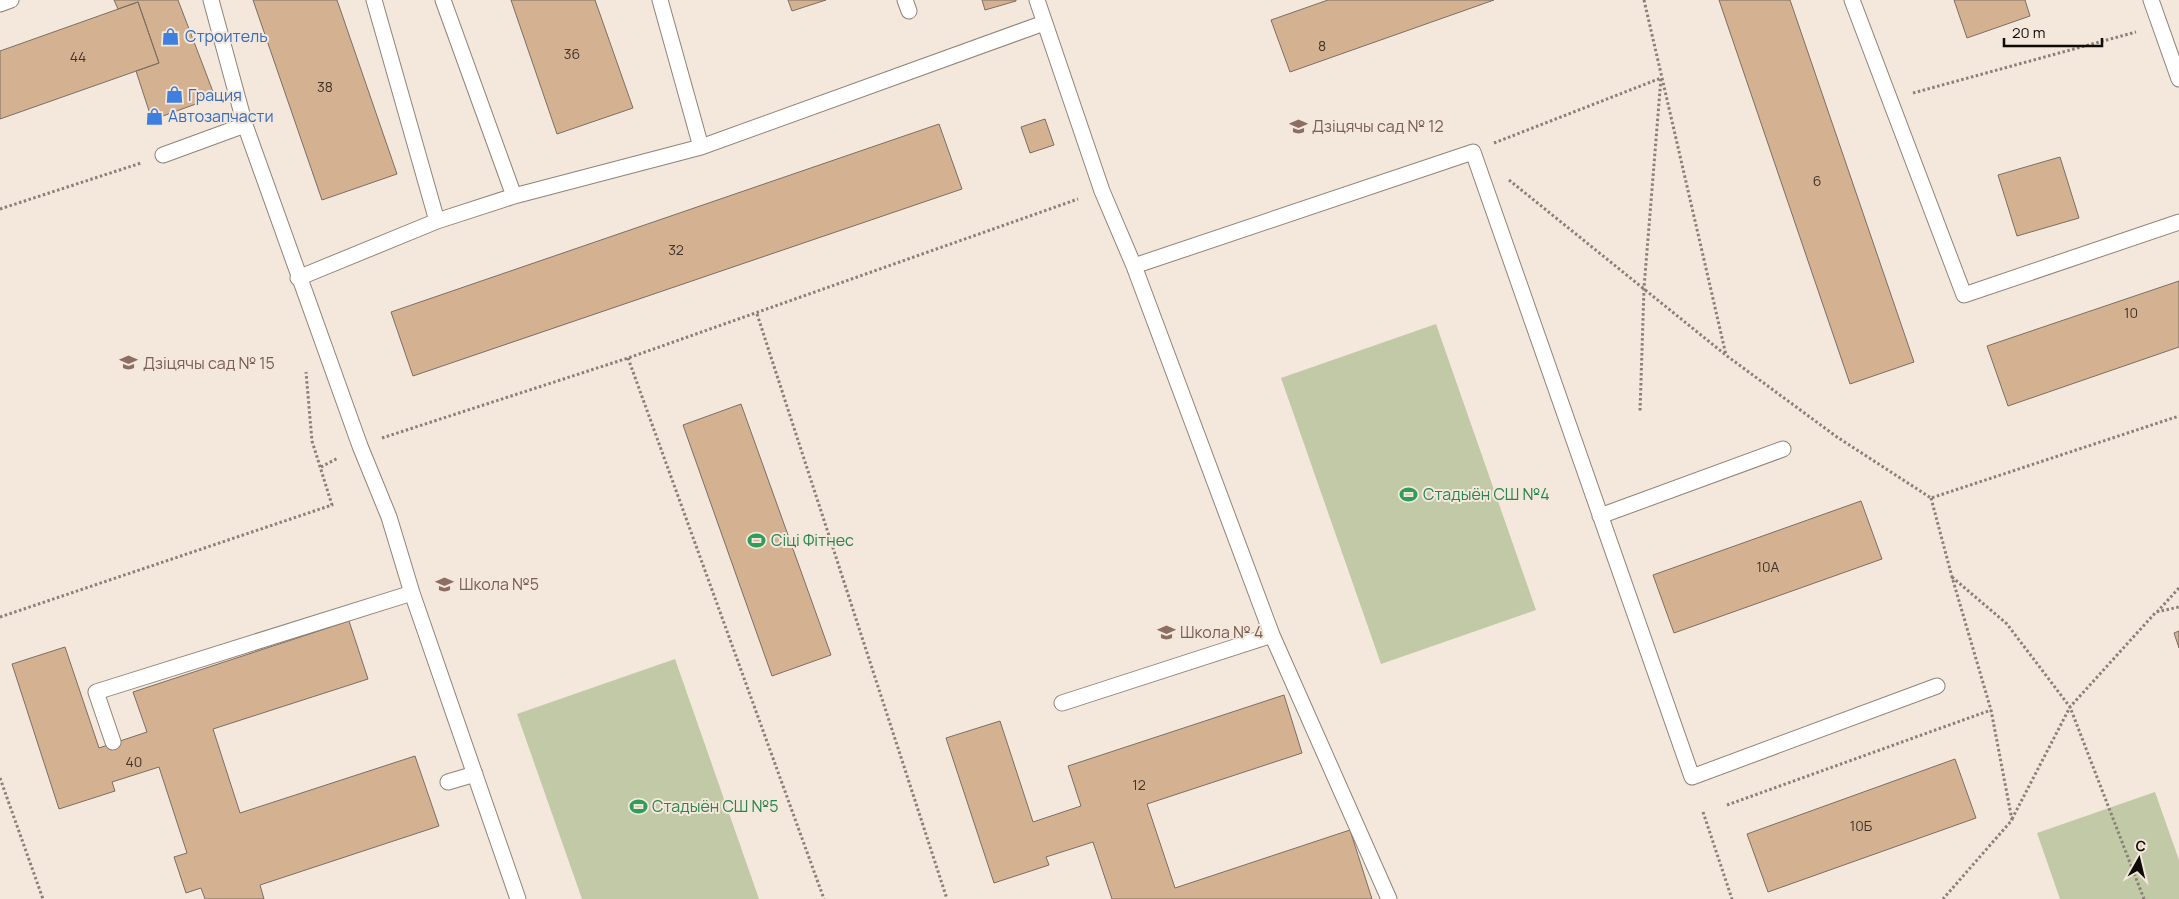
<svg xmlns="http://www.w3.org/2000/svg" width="2179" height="899" viewBox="0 0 2179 899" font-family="Manrope,sans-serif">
  <rect width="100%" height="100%" fill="#f4e7db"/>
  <path fill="#c1c9a6" d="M1436,324L1536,610L1381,664L1281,378Z
    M675,659L759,899H582L517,714Z
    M2155,792L2179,860V899H2060L2037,833Z"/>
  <path fill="#d4b191" stroke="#7b6f64" d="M114,0H178L215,97L152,120L136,71L159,63L138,2L118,9Z
    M253,0H337L397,174L322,200Z
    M511,0H595L633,108L557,134Z
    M788,0H826L792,11Z
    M982,0H1016V1L985,10Z
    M1328,0H1494L1290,72L1271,20Z
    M1719,0H1790L1914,362L1850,384Z
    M1954,0H2025L2030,16L1967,38Z
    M138,2L159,63L0,119V51Z
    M1045,119L1054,145L1030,153L1021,127Z
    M939,124L962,189L413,376L391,312Z
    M2060,157L2079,218L2017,236L1998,175Z
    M2179,281V347L2008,406L1987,346Z
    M741,404L831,655L772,676L683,425Z
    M1861,501L1882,559L1674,633L1653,575Z
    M349,621L368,679L213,729L240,813L415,756L439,826L260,885L264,899H205L201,888L186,893L174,857L187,853L159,767L112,782L115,791L59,809L12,664L65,647L99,748L147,732L133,692Z
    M2179,631V648L2174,633Z
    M1284,695L1302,753L1147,804L1175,888L1350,830L1372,899H1112L1093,842L1046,857L1049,865L994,883L946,738L1000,721L1033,822L1081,806L1068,766Z
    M1955,759L1976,818L1768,892L1747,834Z"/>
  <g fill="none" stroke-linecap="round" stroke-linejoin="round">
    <defs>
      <path id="lane" d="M211,0L245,125L360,446L389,517L412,593L518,899
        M374,0L437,221
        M443,0L514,196
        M660,0L701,147
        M905,0L909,11
        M1037,0L1102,191L1134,266L1272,635L1389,899
        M1852,0L1964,295L2179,222
        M2151,0L2179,79
        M0,4L11,0
        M163,155L245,125
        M1134,266L1473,152L1692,777L1937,686
        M298,278L437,221L514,196L701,147L1044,23
        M1600,516L1783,449
        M1062,703L1272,635
        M113,742L96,692L412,593
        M448,782L475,774"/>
    </defs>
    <use href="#lane" stroke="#8f8478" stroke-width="17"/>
    <path stroke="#898078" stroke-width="3" stroke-dasharray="2.5 2.5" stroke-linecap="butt" d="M1644,0L1726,355
      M1913,93L2136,32
      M1494,143L1661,78L1644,288L1640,412
      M1509,180L1727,356L1837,437L1931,498L2179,416
      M0,209L141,163
      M757,314L947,899
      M628,358L824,899
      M382,438L628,358L1078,199
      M321,467L338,458
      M1931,498L1952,577L1991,710L2012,820L1943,899
      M1952,577L2007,624L2070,707L2144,899
      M2157,612L2179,588
      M0,617L332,505L312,441L306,372
      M0,778L43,899
      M1727,805L1991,710
      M1703,812L1732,899
      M2012,819L2070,707L2156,612L2179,607"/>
    <use href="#lane" stroke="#fff" stroke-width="15"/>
  </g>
  <defs>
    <symbol id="shop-bare" viewBox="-9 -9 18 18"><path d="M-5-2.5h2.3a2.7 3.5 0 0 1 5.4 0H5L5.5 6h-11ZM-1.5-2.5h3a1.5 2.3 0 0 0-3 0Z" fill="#3f7fe0" stroke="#f4e7db" stroke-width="2.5" paint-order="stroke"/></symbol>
    <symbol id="school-bare" viewBox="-9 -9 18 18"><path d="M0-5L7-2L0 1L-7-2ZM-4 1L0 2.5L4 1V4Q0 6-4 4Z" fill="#8d6e63" stroke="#f4e7db" stroke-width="2.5" paint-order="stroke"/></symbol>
    <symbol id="stadium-bare" viewBox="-9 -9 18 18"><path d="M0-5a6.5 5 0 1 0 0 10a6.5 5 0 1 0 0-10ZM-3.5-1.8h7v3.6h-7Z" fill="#2e9e5b" stroke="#f4e7db" stroke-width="2.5" paint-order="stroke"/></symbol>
  </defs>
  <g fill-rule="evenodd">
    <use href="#shop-bare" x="158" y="24" width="25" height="25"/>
    <use href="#shop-bare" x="162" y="82" width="25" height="25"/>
    <use href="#shop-bare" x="142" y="104" width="25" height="25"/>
    <use href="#school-bare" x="1286" y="114" width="25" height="25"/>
    <use href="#school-bare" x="116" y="350" width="25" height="25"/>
    <use href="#stadium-bare" x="1396" y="482" width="25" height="25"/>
    <use href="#stadium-bare" x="744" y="528" width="25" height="25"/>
    <use href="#school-bare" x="432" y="572" width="25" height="25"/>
    <use href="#school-bare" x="1154" y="620" width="25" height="25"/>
    <use href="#stadium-bare" x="626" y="794" width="25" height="25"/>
  </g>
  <g text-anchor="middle" stroke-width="4" stroke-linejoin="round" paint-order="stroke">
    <g font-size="14" fill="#40342a">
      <text x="1322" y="51">8</text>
      <text x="572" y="59">36</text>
      <text x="78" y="62">44</text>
      <text x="325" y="92">38</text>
      <text x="1817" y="186">6</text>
      <text x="676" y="255">32</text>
      <text x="2131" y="318">10</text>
      <text x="1768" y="572">10А</text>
      <text x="134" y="767">40</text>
      <text x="1139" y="790">12</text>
      <text x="1861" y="831">10Б</text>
    </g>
    <g font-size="16" fill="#366cbe" stroke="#f4e7db" text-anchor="start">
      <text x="185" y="42">Строитель</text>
      <text x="188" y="101">Грация</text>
      <text x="168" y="122">Автозапчасти</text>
    </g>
    <g font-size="16" fill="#785e54" stroke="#f4e7db" text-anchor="start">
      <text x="1312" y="132">Дзіцячы сад № 12</text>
      <text x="143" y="369">Дзіцячы сад № 15</text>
      <text x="459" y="590">Школа №5</text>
      <text x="1180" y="638">Школа № 4</text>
    </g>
    <g font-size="16" fill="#27864d" stroke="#f4e7db" text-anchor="start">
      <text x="1423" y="500">Стадыён СШ №4</text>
      <text x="771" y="546">Сіці Фітнес</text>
      <text x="652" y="812">Стадыён СШ №5</text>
    </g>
  </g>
  <g transform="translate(2139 859) rotate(8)" stroke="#f4e7db" stroke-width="4" paint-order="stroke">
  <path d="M0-4L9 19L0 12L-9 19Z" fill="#0f0b07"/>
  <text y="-8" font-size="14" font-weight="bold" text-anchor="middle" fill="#0f0b07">С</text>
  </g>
  <path d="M2004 38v8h98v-8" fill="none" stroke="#0f0b07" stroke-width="2.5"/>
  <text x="2012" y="38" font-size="15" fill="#0f0b07" stroke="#f4e7db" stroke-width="4" paint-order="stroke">20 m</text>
</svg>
